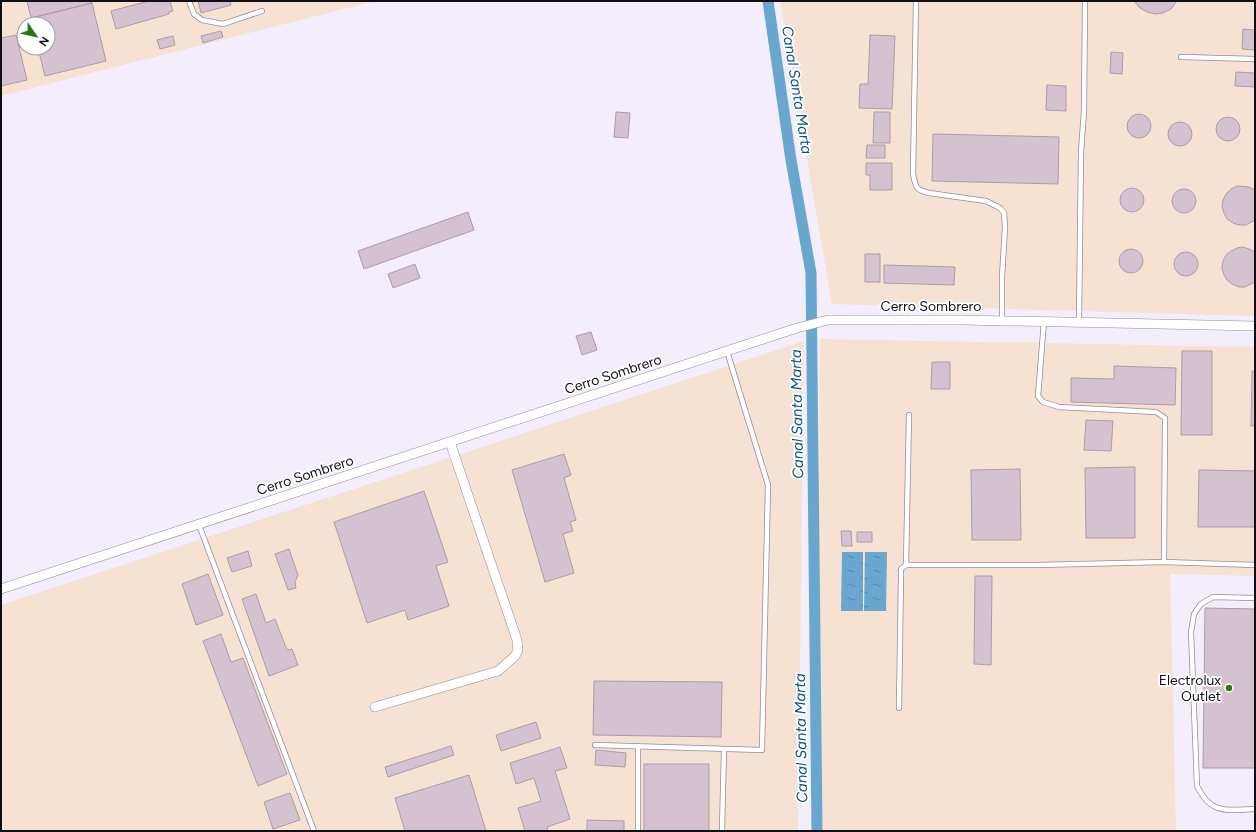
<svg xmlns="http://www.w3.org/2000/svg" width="1256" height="832" viewBox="0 0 1256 832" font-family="Figtree,sans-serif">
  <defs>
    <pattern id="water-ripples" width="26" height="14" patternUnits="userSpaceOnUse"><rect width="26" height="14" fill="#6aa7cf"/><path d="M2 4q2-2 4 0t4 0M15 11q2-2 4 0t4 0" fill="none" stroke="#5686a7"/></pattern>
  </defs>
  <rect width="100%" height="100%" fill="#f3edfc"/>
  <path fill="#f5e2d2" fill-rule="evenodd" d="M1,1H375L1,96ZM24,24H48V48H24Z
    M780,1H1255V316L832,304Z
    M820,339L1255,347V576L1170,574L1176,831H817Z
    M804,341L798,831H1V605Z"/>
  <path fill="url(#water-ripples)" d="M842,552H863V611H841Z
    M865,552H887L886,611H864Z"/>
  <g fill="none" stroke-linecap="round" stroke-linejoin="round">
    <path stroke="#6aa7cf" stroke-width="11" d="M768,1L791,160L811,273L817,831"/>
  </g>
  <path fill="#d5c2d0" stroke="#ad9ba8" d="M27,1H92V3L31,18Z
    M149,1H170L173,11L169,12V14L116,29L111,11Z
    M198,1H230L231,5L201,13Z
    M1134,1H1177L1171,9L1163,13L1155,14L1147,12L1140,8Z
    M92,3L106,61L45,76L38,48H48V24H33L31,18Z
    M1243,29L1255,30L1254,50L1242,49Z
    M221,31L223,37L203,43L201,36Z
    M16,35L27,80L1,86V38Z
    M870,35L895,36L892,109L859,108L860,84H868Z
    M173,36L175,45L160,49L157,40Z
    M1111,52L1123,53L1122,74L1110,73Z
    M1236,72L1255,73V87L1235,86Z
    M1047,85L1066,86V111L1046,110Z
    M616,112L630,113L628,138L614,137Z
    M874,112H890V143H873Z
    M1127 126a12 12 0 1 1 24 0a12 12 0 1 1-24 0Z
    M1216 129a12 12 0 1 1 24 0a12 12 0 1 1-24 0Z
    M1168 134a12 12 0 1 1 24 0a12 12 0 1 1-24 0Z
    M933,134L1059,137L1058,184L932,181Z
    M867,145H885V158H866Z
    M866,163H892V190H870V175H866Z
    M1237,186L1249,187L1255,190V220L1246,225H1239L1233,223L1227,219L1224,213L1222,206L1223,200L1226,194L1231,189Z
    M1120 200a12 12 0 1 1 24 0a12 12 0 1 1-24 0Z
    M1172 201a12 12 0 1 1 24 0a12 12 0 1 1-24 0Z
    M468,212L474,230L364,269L358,251Z
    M1243,247L1249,249L1255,252V282L1245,287H1239L1232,284L1227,280L1224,275L1222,268L1223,261L1226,255L1231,251L1237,248Z
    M1119 261a12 12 0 1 1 24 0a12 12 0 1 1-24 0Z
    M1174 264a12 12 0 1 1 24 0a12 12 0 1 1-24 0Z
    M865,254H880V282H865Z
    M415,264L420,278L393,288L388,274Z
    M884,265L955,267L954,285L884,283Z
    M591,332L597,350L582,355L576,336Z
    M1182,351H1212V435H1181Z
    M932,362H950V389H931Z
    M1114,366L1176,368L1175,405L1071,402V378L1114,379Z
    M1252,371H1255V426H1251Z
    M1086,420L1113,421L1111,451L1084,450Z
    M564,454L571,475L564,478L576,520L570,522L573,531L563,534L574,573L545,582L512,470Z
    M1135,467V538H1086L1085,468Z
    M1020,469L1021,540H972L971,470Z
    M1199,470L1255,471V527H1198Z
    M424,491L448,562L436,566L449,606L408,620L405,610L367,623L334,522Z
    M841,531H851L852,546H842Z
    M857,532H872V542H857Z
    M289,549L298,575L295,582L296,588L288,590L275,554Z
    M248,551L252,566L232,572L227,558Z
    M208,574L223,615L196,625L182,584Z
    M975,576H992L991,665L974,664Z
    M256,594L266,623L275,619L287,650L292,649L298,665L269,676L242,599Z
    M1205,608L1255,609V768H1203Z
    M221,634L231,662L243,658L287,774L258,786L203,641Z
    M594,681L722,682L721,737L593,735Z
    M536,722L541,738L501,751L496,735Z
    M451,746L454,755L388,777L385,767Z
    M560,747L567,768L555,771L570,819L547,827L548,831H525L518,808L541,801L534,778L516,784L510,763Z
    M596,750L626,753L625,767L595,765Z
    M644,764H709V831H644Z
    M469,775L486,831H405L395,798Z
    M290,793L300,820L273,829L264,802Z
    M587,820L624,821V831H587Z"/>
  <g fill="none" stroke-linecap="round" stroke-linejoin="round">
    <defs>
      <path id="service" d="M189,1L194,14L202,20L223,24L262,11
        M916,1L913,174C916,187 915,190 929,193L986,201L1000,208L1004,213L1005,227L1002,277V321
        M1181,57L1255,59
        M1079,322L1081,152L1084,111L1085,1
        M199,525L314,831
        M1164,562L1255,565
        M906,565L909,415
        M1255,598L1213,597L1201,604L1194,614L1191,632L1197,786C1211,815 1226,810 1255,809
        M899,708L901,575V569L906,565H1038L1164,562L1165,418L1156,412L1059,407L1043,402L1038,396L1044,321
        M595,745L762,750L768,485L727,351
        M638,831V746
        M722,831L724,749"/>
      <path id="minor" d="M1,589L797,328L828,320H962L1255,326
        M375,707L498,671L515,656L518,650L517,640L450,442"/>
    </defs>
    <use href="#service" stroke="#928b9d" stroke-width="6"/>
    <use href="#minor" stroke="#928b9d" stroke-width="10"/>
    <use href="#service" stroke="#fff" stroke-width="4.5"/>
    <use href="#minor" stroke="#fff" stroke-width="9"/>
  </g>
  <circle fill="#2a761d" stroke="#fff" stroke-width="1.5" cx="1229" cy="688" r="4"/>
  <g text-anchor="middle" stroke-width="3.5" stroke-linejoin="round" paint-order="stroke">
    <g font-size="14" fill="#110e14" stroke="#fff">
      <text x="931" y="311">Cerro Sombrero</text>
      <text transform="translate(613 374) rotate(-18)" y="5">Cerro Sombrero</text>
      <text transform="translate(305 475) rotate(-18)" y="5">Cerro Sombrero</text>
    </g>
    <g font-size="14" fill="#110e14" stroke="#fff" text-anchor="end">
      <text x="1221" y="685">Electrolux<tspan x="1221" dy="16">Outlet</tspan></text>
    </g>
    <g font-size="15" font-style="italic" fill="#01547a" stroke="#fff">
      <text transform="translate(797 90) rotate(81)" y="5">Canal Santa Marta</text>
      <text transform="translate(797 414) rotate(-91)" y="5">Canal Santa Marta</text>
      <text transform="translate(801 738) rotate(-91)" y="5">Canal Santa Marta</text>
    </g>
  </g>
  <rect width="1256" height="832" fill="none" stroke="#110e14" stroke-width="4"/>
  <g transform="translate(36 36) rotate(124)"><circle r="19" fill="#ffffff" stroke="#a09fa1"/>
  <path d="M0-3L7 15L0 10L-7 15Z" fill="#2a761d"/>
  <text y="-6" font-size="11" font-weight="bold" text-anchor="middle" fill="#110e14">N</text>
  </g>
</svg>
